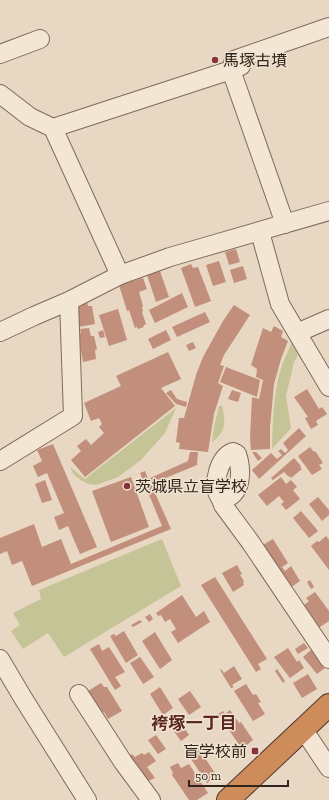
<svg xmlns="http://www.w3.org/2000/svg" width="329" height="800" viewBox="0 0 329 800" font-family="'Zilla Slab','Noto Sans JP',serif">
  <rect width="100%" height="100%" fill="#e8d7c2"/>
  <path fill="#c5c497" d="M292,342L298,355L294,362L286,396L291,428L272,449C273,421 273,392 282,365C285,357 289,350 292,342Z
    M219,406H222C226,422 226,432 212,442L214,427Z
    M176,408L165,433L141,460L118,477L96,485L89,484L82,481L74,475L70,467L85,479Z
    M162,539L181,586L64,657L48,633L23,649L11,631L20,625L13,613L41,599L39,590Z"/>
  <path fill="#c28f7c" d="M236,249L240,262L229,265L225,252Z
    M219,261L226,282L213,286L206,265Z
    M191,264L193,268L198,267L211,301L195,307L181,268Z
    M243,266L247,279L234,283L230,270Z
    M160,271L169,297L156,302L147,275Z
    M143,278L147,289L139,292L143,306L142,307L143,311L142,312L146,324L143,326L144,327L138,329L137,327L135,328L129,310L127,311L119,285Z
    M182,293L188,307L155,323L149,310Z
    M81,302H87L88,306H92L95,324L78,327L75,306H81Z
    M234,305L250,315L224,355L220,365L224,366L218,383L223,386L214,414L208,452L179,449L180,443L176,442L179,418H184L196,375L203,357L223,321Z
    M118,309L127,340L109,346L99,315Z
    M205,312L210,322L177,337L172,327Z
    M274,326L283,331L281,337L288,341L281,359L274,384L270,427V449L251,450L250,438L252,397L259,399L263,380L256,377L257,369L251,365L263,328L271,332Z
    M89,328L91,336H94L97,349L95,350L96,359L83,362L78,334L81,333L80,329Z
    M103,330L105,337L100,338L98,332Z
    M166,330L171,340L153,349L148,339Z
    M193,342L196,348L189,351L186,345Z
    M168,352L181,379L161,388L175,406L85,477L71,460L81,451L77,446L86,439L91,445L104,433L99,427L102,424L99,418L91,421L84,403L121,386L116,376Z
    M226,367L260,380L257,397L220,382Z
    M307,389L319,409L322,407L327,414L316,421L318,425L311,429L305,418L308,417L294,397Z
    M171,390L177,399L187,402L186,407L176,404L166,393Z
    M232,390L241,393L238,402L228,399Z
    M299,428L306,436L259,479L252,470L271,453L277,459L282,455L278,451L281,449L285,453L288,450L283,443Z
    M53,444L97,547L80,554L68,526L59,530L54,517L64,513L47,473L38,477L33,466L42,461L37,450Z
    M310,447L313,451L316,452L323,463L319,465L322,469L312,475L298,456Z
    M190,452H198L197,465L151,484L171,529L32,586L22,561L12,565L7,551L0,554V538L34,524L42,547L61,539L71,564L162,526L140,473L145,471L148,479L188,461Z
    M252,452H256L262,458L258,461Z
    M294,458L301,466L300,467L302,469L291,478L290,476L289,477L284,472L273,480L271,478Z
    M131,477L149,527L111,542L92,491Z
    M281,477L286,484L291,480L297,487L293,490L300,499L286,510L281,504L284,502L279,496L267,506L258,495Z
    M45,480L52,500L42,503L35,484Z
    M318,497L329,510V515L322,521L309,504Z
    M301,511L318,531L309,538L293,518Z
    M326,536L329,540V570L311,546L317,541L319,542Z
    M273,539L288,563L282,567L285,571L291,566L300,581L290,588L261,546Z
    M237,565L242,574L240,575L244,581L243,582L244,585L233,592L222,573Z
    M215,577L267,659L258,664L261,669L256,672L201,585Z
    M310,580L314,587L311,589L307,582Z
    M315,592L329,611V621L317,629L299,604L302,602L304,605L309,601L306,598Z
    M182,595L196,617L204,611L210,622L178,643L171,632L176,629L170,619L165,622L161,615L158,616L156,613Z
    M150,614L153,619L149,622L145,617Z
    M140,620L142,622L133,627L131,625Z
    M124,631L138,655L126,663L110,636L114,634L116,636Z
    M155,632L172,660L160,669L142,641Z
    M304,643L308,648L298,654L295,649Z
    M99,644L102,651L109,647L125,672L115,677L121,686L115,690L90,649Z
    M288,648L297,662L299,660L304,668L290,678L274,657Z
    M311,650L325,668L317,674L303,657Z
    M140,657L154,677L143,684L130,663Z
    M234,666L242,679L232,685L234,687L231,688L220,670L221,669L224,673Z
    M277,669L285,681L283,683L275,671Z
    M308,674L317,689L302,698L293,683Z
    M101,683L104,687H107L122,711L108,719L104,712L101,714L88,691Z
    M246,684L253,695L256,694L261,702L258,703L265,714L253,721L234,691Z
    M160,687L173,708L163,715L150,694Z
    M190,691L201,707L189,715L178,699Z
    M230,710L239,723L241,722L253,740L242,749L218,714L223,711L225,714Z
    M177,717L189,735L181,741L168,723Z
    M156,735L166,749L158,754L148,740Z
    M197,746L217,776L207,783L187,753Z
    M149,752L156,761L147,767L155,778L146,782L126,759L132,754L135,757L142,753L144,755Z
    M178,763L181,768L189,764L208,793L197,800H189L172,775L173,773L170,767Z"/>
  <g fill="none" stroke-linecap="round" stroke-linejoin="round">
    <defs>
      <path id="minor" d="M0,54L40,39
        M241,66L231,70L285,224
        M0,94L30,117L53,128
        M260,232L280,304L329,387
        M120,275L53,128L231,70L234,60L329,27
        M0,332L34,316L69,301L120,275L170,257L329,211
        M297,333L329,319
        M0,461L73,416L69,301
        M221,499C243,498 242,469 237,454L233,452C219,457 212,484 219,496C221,499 222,501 223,505L251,543L329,659
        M0,659L23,698L87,800
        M79,694L123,762L151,800
        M303,729L329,768"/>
      <path id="highway" d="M228,800L329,705"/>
    </defs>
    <use href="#minor" stroke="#806a5b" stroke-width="20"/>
    <use href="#highway" stroke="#4e392f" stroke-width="24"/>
    <use href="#minor" stroke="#f4e6d4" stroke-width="18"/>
    <use href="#highway" stroke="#cf8c5b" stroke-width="22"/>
  </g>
  <g fill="#88323e" stroke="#f0e3d0" stroke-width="1.5">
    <circle cx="215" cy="60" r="4"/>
    <circle cx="127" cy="486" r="4"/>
    <rect x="251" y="747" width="8" height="8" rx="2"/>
  </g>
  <g text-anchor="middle" stroke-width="3" stroke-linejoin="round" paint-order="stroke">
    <g font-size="16" fill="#31241e" stroke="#f0e3d0" text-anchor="start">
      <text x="223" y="66">馬塚古墳</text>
      <text x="135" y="492">茨城県立盲学校</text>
      <text x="247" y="757" text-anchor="end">盲学校前</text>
    </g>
    <g font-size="17" font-weight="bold" fill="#592622" stroke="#f0e3d0">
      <text x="194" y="729">袴塚一丁目</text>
    </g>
  </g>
  <path d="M189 780v6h99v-6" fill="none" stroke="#31241e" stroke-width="2"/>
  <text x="195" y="780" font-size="12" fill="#31241e" stroke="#f0e3d0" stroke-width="3" paint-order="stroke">50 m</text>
</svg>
